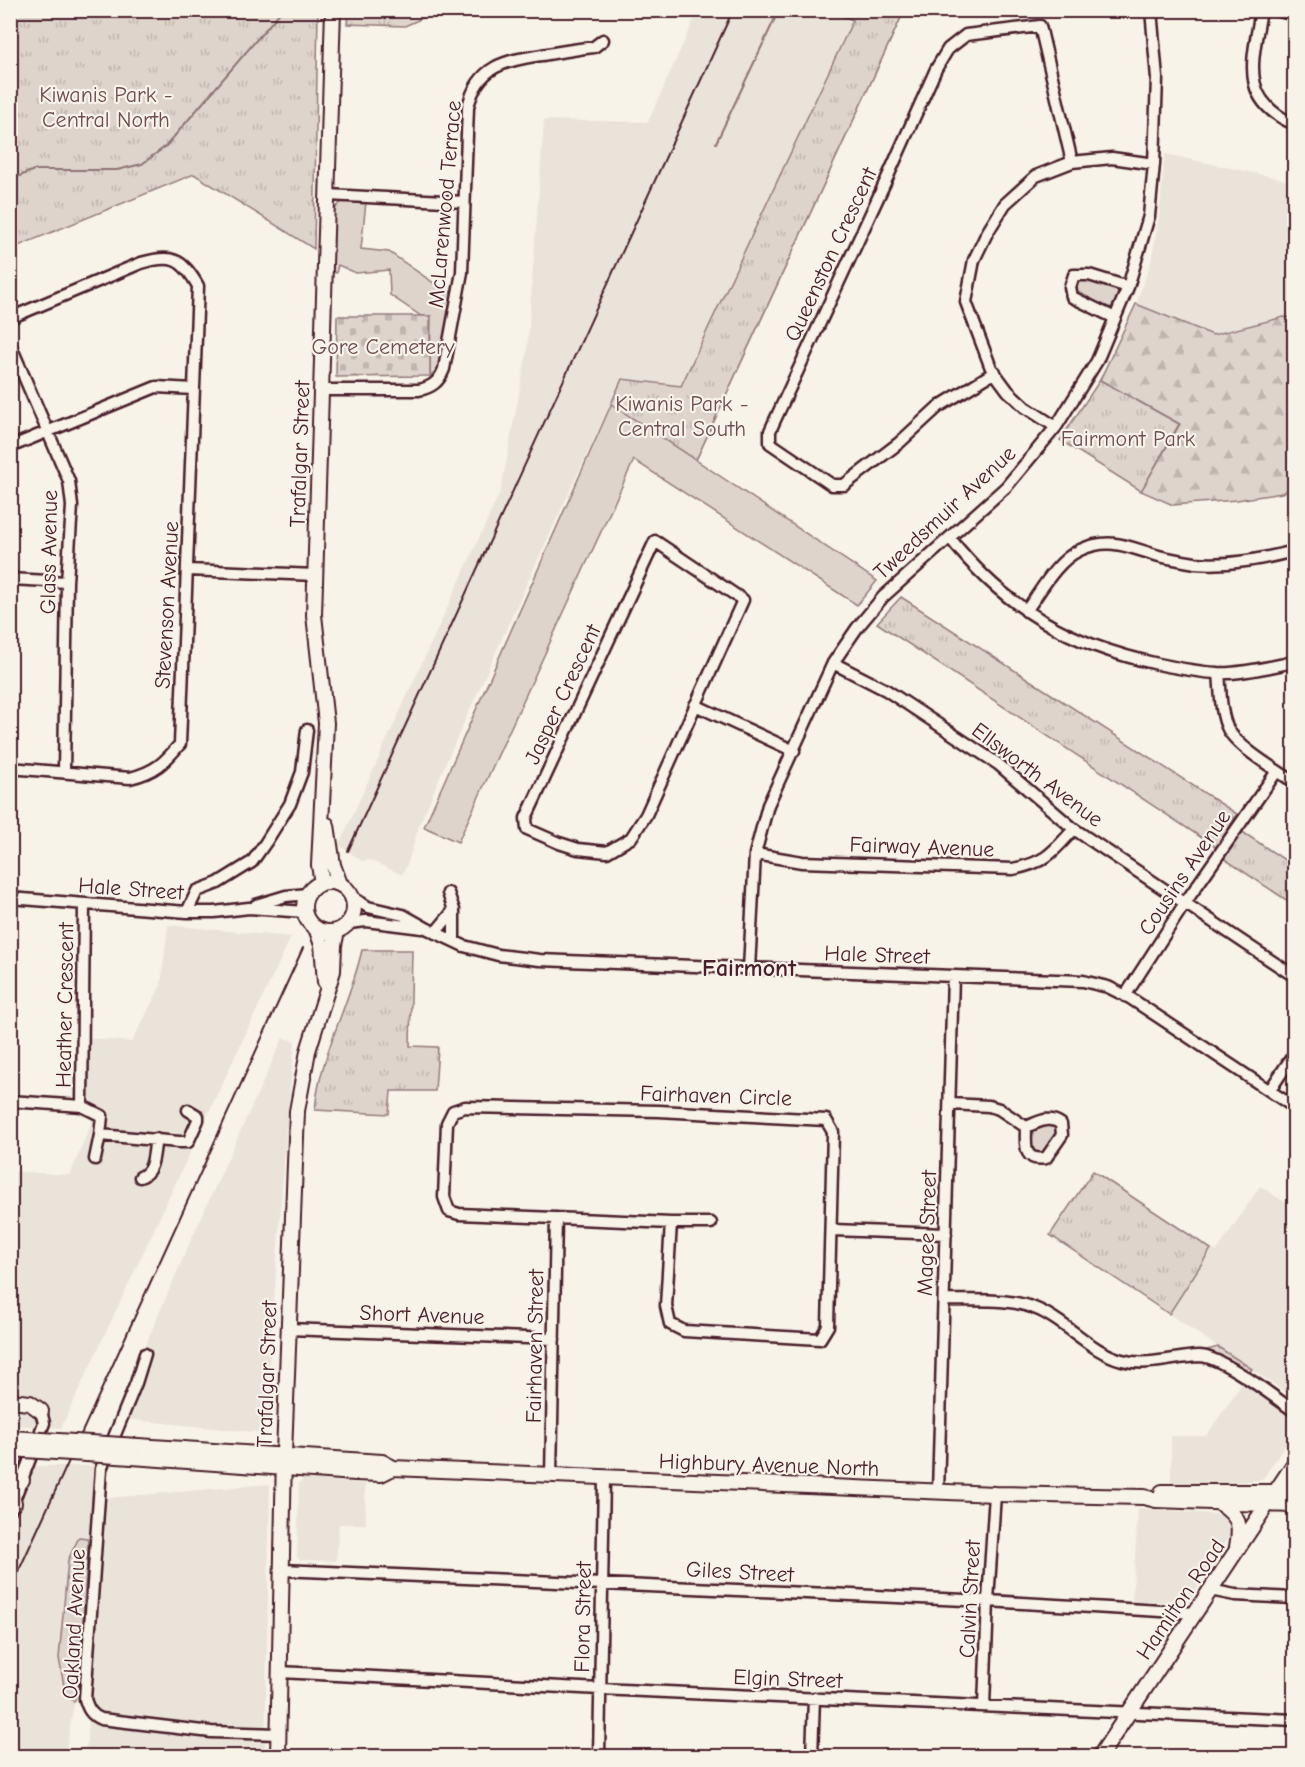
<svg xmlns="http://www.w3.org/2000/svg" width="1305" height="1767" viewBox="0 0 1305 1767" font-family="'Comic Neue',sans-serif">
  <defs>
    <pattern id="forest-firs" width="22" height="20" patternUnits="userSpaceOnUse" patternTransform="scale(1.5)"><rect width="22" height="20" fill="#ded4cc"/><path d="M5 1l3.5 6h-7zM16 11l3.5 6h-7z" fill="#c0b6af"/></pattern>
    <pattern id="cemetery-stones" width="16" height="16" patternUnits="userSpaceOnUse" patternTransform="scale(1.5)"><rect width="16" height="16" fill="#ded4cc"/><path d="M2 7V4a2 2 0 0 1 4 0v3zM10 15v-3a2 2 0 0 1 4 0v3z" fill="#c0b6af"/></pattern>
    <pattern id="park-tufts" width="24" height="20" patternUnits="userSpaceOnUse" patternTransform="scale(1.5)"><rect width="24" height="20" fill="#ded4cc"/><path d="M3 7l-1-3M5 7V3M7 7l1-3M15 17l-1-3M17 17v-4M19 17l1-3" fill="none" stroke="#c0b6af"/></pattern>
  </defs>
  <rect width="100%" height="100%" fill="#f7f3e8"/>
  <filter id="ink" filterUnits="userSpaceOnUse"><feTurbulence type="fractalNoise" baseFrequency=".0167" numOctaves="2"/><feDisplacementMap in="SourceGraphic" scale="12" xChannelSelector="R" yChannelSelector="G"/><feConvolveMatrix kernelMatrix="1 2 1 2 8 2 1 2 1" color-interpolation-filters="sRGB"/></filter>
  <g filter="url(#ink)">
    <path fill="#eae3da" d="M698,11H829L853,20L680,386L622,379L534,568L447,760L419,826L408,862L402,875L370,860L362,861L339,845L501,490L527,351L544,120L648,122Z
      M1165,154L1282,179L1294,186V318L1284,317L1213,335L1136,304L1151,262L1159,217Z
      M168,925L291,937L61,1428L11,1425L10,1171L70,1175L94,1116L90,1096V1038L132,1042L161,985Z
      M283,1038L295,1041L288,1110L264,1433L114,1418L190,1242Z
      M1260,1186L1294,1208V1398L1169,1314L1211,1249L1217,1251Z
      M1243,1382L1294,1418V1432L1262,1480L1171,1487V1436H1206Z
      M10,1464L34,1466H96L75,1697L65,1756H11Z
      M304,1478L365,1484L366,1524H339L336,1561L301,1560L297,1557L299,1484Z
      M270,1484L265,1756H85L93,1689L107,1498Z
      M1138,1508L1225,1515L1231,1532L1189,1601L1132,1602Z"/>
    <path fill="#ded4cc" stroke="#947a7c" stroke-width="1.5" d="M858,11H904L696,460L877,581L857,605L634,460L458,842L424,827L622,380L681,387Z
      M344,201L366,202L361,249L389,252L441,288L453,293L439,368L430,376L431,316H421L390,295L389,270L356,273L338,265L336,273L333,272L334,211L338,205Z
      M1082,278L1118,289L1117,300L1111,307L1105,308L1075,293V283Z
      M1045,1124L1055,1127L1056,1135L1044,1153L1038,1154L1031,1148C1030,1131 1029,1130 1045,1124Z
      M1218,1347L1252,1369L1248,1374L1223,1358L1203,1351Z
      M79,1537L87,1538L88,1544L78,1691L74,1702L65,1692L59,1658L68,1560Z"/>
    <path fill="url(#forest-firs)" stroke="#947a7c" stroke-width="1.5" d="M1136,304L1213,335L1284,317L1294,318V486L1282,493L1237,500L1173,505L1141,491L1180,424L1100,380Z"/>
    <path fill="url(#cemetery-stones)" stroke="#947a7c" stroke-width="1.5" d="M337,316H430V376L336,377Z"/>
    <path fill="url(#park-tufts)" stroke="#947a7c" stroke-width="1.5" d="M11,10L318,11L314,249L194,174L11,249Z
      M348,11V10L438,11L405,26L347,24Z
      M829,11H904L696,460L611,404L622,379L681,386L853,20Z
      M1100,380L1179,424L1141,491L1060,440Z
      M901,597L1237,814L1217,848L877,623Z
      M1241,831L1294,866V905L1223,858Z
      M362,950H412L410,1046L438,1047L435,1091H391L389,1114L315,1110C320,1054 350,1004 362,950Z
      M1093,1171L1211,1249L1169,1314L1050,1235Z"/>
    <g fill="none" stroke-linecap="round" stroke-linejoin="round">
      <path stroke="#8e7275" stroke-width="2" d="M716,143L779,10
        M10,180L34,170H117L142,164L166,146L282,10"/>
      <defs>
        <path id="minor" d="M1261,10C1253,60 1238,100 1294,124
          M1276,10L1294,15
          M328,195L464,202
          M10,318L141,263C172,254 182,258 198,286L180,744C164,763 155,772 130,778L10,768
          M1115,318L1072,297L1070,287L1074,275H1089L1128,287
          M10,344L69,481L72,506L67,582L64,772
          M995,372L938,407L899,443L844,485H832L770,443V431L775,420L889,174L936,69L948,49L966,35L1040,26L1072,162
          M322,390H419C432,387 439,382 444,369L462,272L468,107C478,65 505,61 542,55C559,52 577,49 594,47L603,40
          M1056,427L1025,407L1008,391L991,368L966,302L974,260L987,233L1005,204L1036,176L1072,162L1112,158L1154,164
          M10,447L156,387L194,389
          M950,538C1006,609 1070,645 1158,664C1177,668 1197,672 1217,673C1237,675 1273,666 1294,662
          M655,541L743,600L646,815L631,838L607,852L578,849L559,843L527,829L526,818Z
          M188,570L316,575
          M10,579L67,582
          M1026,611C1041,591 1056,561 1080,550C1111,536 1130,548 1159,556C1171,559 1184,561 1195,563C1229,566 1262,559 1294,551
          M833,663L886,690L998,764L1074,829L1294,976
          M1219,674C1221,692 1220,713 1228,729C1237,747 1278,771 1294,782
          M695,705L794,751
          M755,854L802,862L1013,869C1047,862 1052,853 1074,829
          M448,893L454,910V941
          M10,898L187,912H214L249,908L305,912
          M353,898L368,907L403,915L428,929L464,946L498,955L540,960L1083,981L1108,987L1130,998L1294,1107
          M256,905L286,896L308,894
          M187,912L197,891L218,883L252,862L266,842L290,804L302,772L307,730
          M349,923L366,921L422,928
          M435,933L454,910
          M749,969L755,854L768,805L833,663L857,628L883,597L1006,487L1056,427L1097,361L1128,287L1149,216L1154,164L1157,78L1151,10
          M1125,996L1185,903L1277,771
          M1270,1090L1294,1054
          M10,1101L82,1106L84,904
          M950,1104L989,1106L999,1109L1026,1127C1026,1144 1022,1162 1046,1158L1062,1135L1061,1124C1049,1115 1039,1122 1026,1127
          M82,1106L102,1116L100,1135L179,1142H188L198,1120V1116L188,1110
          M95,1159L100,1135
          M140,1177C155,1172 153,1152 156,1139
          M671,1223L666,1306L670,1324L684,1331L820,1339L828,1326L833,1132L826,1120L659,1111L465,1107L453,1111L447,1123L444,1197L449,1211L459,1214L671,1223H711
          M832,1230L946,1234
          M944,1300C974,1301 1011,1297 1039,1310C1068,1323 1091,1352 1122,1360C1147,1367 1174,1357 1199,1356C1222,1356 1274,1397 1294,1411
          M288,1329L554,1339
          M145,1354L136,1383L101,1469L85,1699C88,1709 91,1715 101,1719L211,1732L278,1734
          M551,1476L556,1218
          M938,1492L953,976
          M10,1510L44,1423L41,1411
          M282,1570L988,1601L1196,1613
          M1210,1590L1235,1595L1294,1598
          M280,1672L600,1689L1294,1720
          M984,1706L988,1601L995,1494
          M599,1756L604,1479
          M812,1756L814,1698"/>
        <path id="major" d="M327,825L333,865L340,884
          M304 907a25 25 0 1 1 50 0a25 25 0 1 1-50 0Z
          M322,883L319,865L326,723L314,615L333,10
          M316,928L322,945L325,982
          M10,1401L30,1403L41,1411
          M138,1446L382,1462L393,1468
          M132,1457L355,1473L381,1474L393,1468L995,1494L1144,1497L1156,1500L1294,1505
          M10,1481L22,1480
          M10,1492L14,1503
          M1162,1492H1294
          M1221,1504C1240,1518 1241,1524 1237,1547
          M278,1756L284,1454L297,1111L308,1051L333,971L334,945L337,931
          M1100,1756L1294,1464"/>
      </defs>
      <use href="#minor" stroke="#4a1f2b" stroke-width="15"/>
      <use href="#major" stroke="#4a1f2b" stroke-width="18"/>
      <use href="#minor" stroke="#f7f3e8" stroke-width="10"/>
      <use href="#major" stroke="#f7f3e8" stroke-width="14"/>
      <path stroke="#4a1f2b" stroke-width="2" d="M348,851L733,10
        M10,1590L303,948"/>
      <defs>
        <path id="major-bridge" d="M11,1438L138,1446
          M10,1449L132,1457"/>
      </defs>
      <use href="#major-bridge" stroke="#4a1f2b" stroke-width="18" stroke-linecap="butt"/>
      <use href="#major-bridge" stroke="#f7f3e8" stroke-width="14"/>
    </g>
  </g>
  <g text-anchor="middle" stroke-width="4.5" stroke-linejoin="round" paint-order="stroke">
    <g font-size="22" fill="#6f4c53" stroke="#f7f3e8">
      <text x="106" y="102">Kiwanis Park -<tspan x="106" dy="25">Central North</tspan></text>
      <text x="383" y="354">Gore Cemetery</text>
      <text x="682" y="411">Kiwanis Park -<tspan x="682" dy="25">Central South</tspan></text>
      <text x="1128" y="446">Fairmont Park</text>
    </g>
    <g font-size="22" fill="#4a1f2b" stroke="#f7f3e8">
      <text transform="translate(444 204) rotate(-85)" y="8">McLarenwood Terrace</text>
      <text transform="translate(830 254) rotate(-65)" y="8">Queenston Crescent</text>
      <text transform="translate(299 454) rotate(-88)" y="8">Trafalgar Street</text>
      <text transform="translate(944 512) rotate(-43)" y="8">Tweedsmuir Avenue</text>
      <text transform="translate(48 552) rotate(-89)" y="8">Glass Avenue</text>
      <text transform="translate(166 605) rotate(-87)" y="8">Stevenson Avenue</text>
      <text transform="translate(562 694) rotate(-65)" y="8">Jasper Crescent</text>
      <text transform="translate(1038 774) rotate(37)" y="8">Ellsworth Avenue</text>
      <text transform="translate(922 846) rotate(2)" y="8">Fairway Avenue</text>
      <text transform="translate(1184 872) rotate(-56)" y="8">Cousins Avenue</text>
      <text transform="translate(131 888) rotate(4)" y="8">Hale Street</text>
      <text transform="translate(877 954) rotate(2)" y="8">Hale Street</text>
      <text transform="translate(64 1005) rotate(-89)" y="8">Heather Crescent</text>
      <text transform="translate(716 1095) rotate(2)" y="8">Fairhaven Circle</text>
      <text transform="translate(926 1233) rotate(-88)" y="8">Magee Street</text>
      <text transform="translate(422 1314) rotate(2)" y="8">Short Avenue</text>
      <text transform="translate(534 1346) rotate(-89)" y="8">Fairhaven Street</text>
      <text transform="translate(266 1374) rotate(-88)" y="8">Trafalgar Street</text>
      <text transform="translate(769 1464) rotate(2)" y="8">Highbury Avenue North</text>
      <text transform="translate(740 1571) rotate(3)" y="8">Giles Street</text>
      <text transform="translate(969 1599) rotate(-87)" y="8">Calvin Street</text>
      <text transform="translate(1180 1599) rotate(-56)" y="8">Hamilton Road</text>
      <text transform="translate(582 1617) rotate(-89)" y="8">Flora Street</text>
      <text transform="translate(73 1624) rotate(-87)" y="8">Oakland Avenue</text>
      <text transform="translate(788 1678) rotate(2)" y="8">Elgin Street</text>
    </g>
    <g font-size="24" font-weight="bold" fill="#4a1f2b" stroke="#f7f3e8">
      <text x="749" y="976">Fairmont</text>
    </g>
  </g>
  <rect width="1305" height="1767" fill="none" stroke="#f7f3e8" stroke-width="36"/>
  <rect x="18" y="18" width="1269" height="1731" fill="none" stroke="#4a1f2b" stroke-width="2" filter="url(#ink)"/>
</svg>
